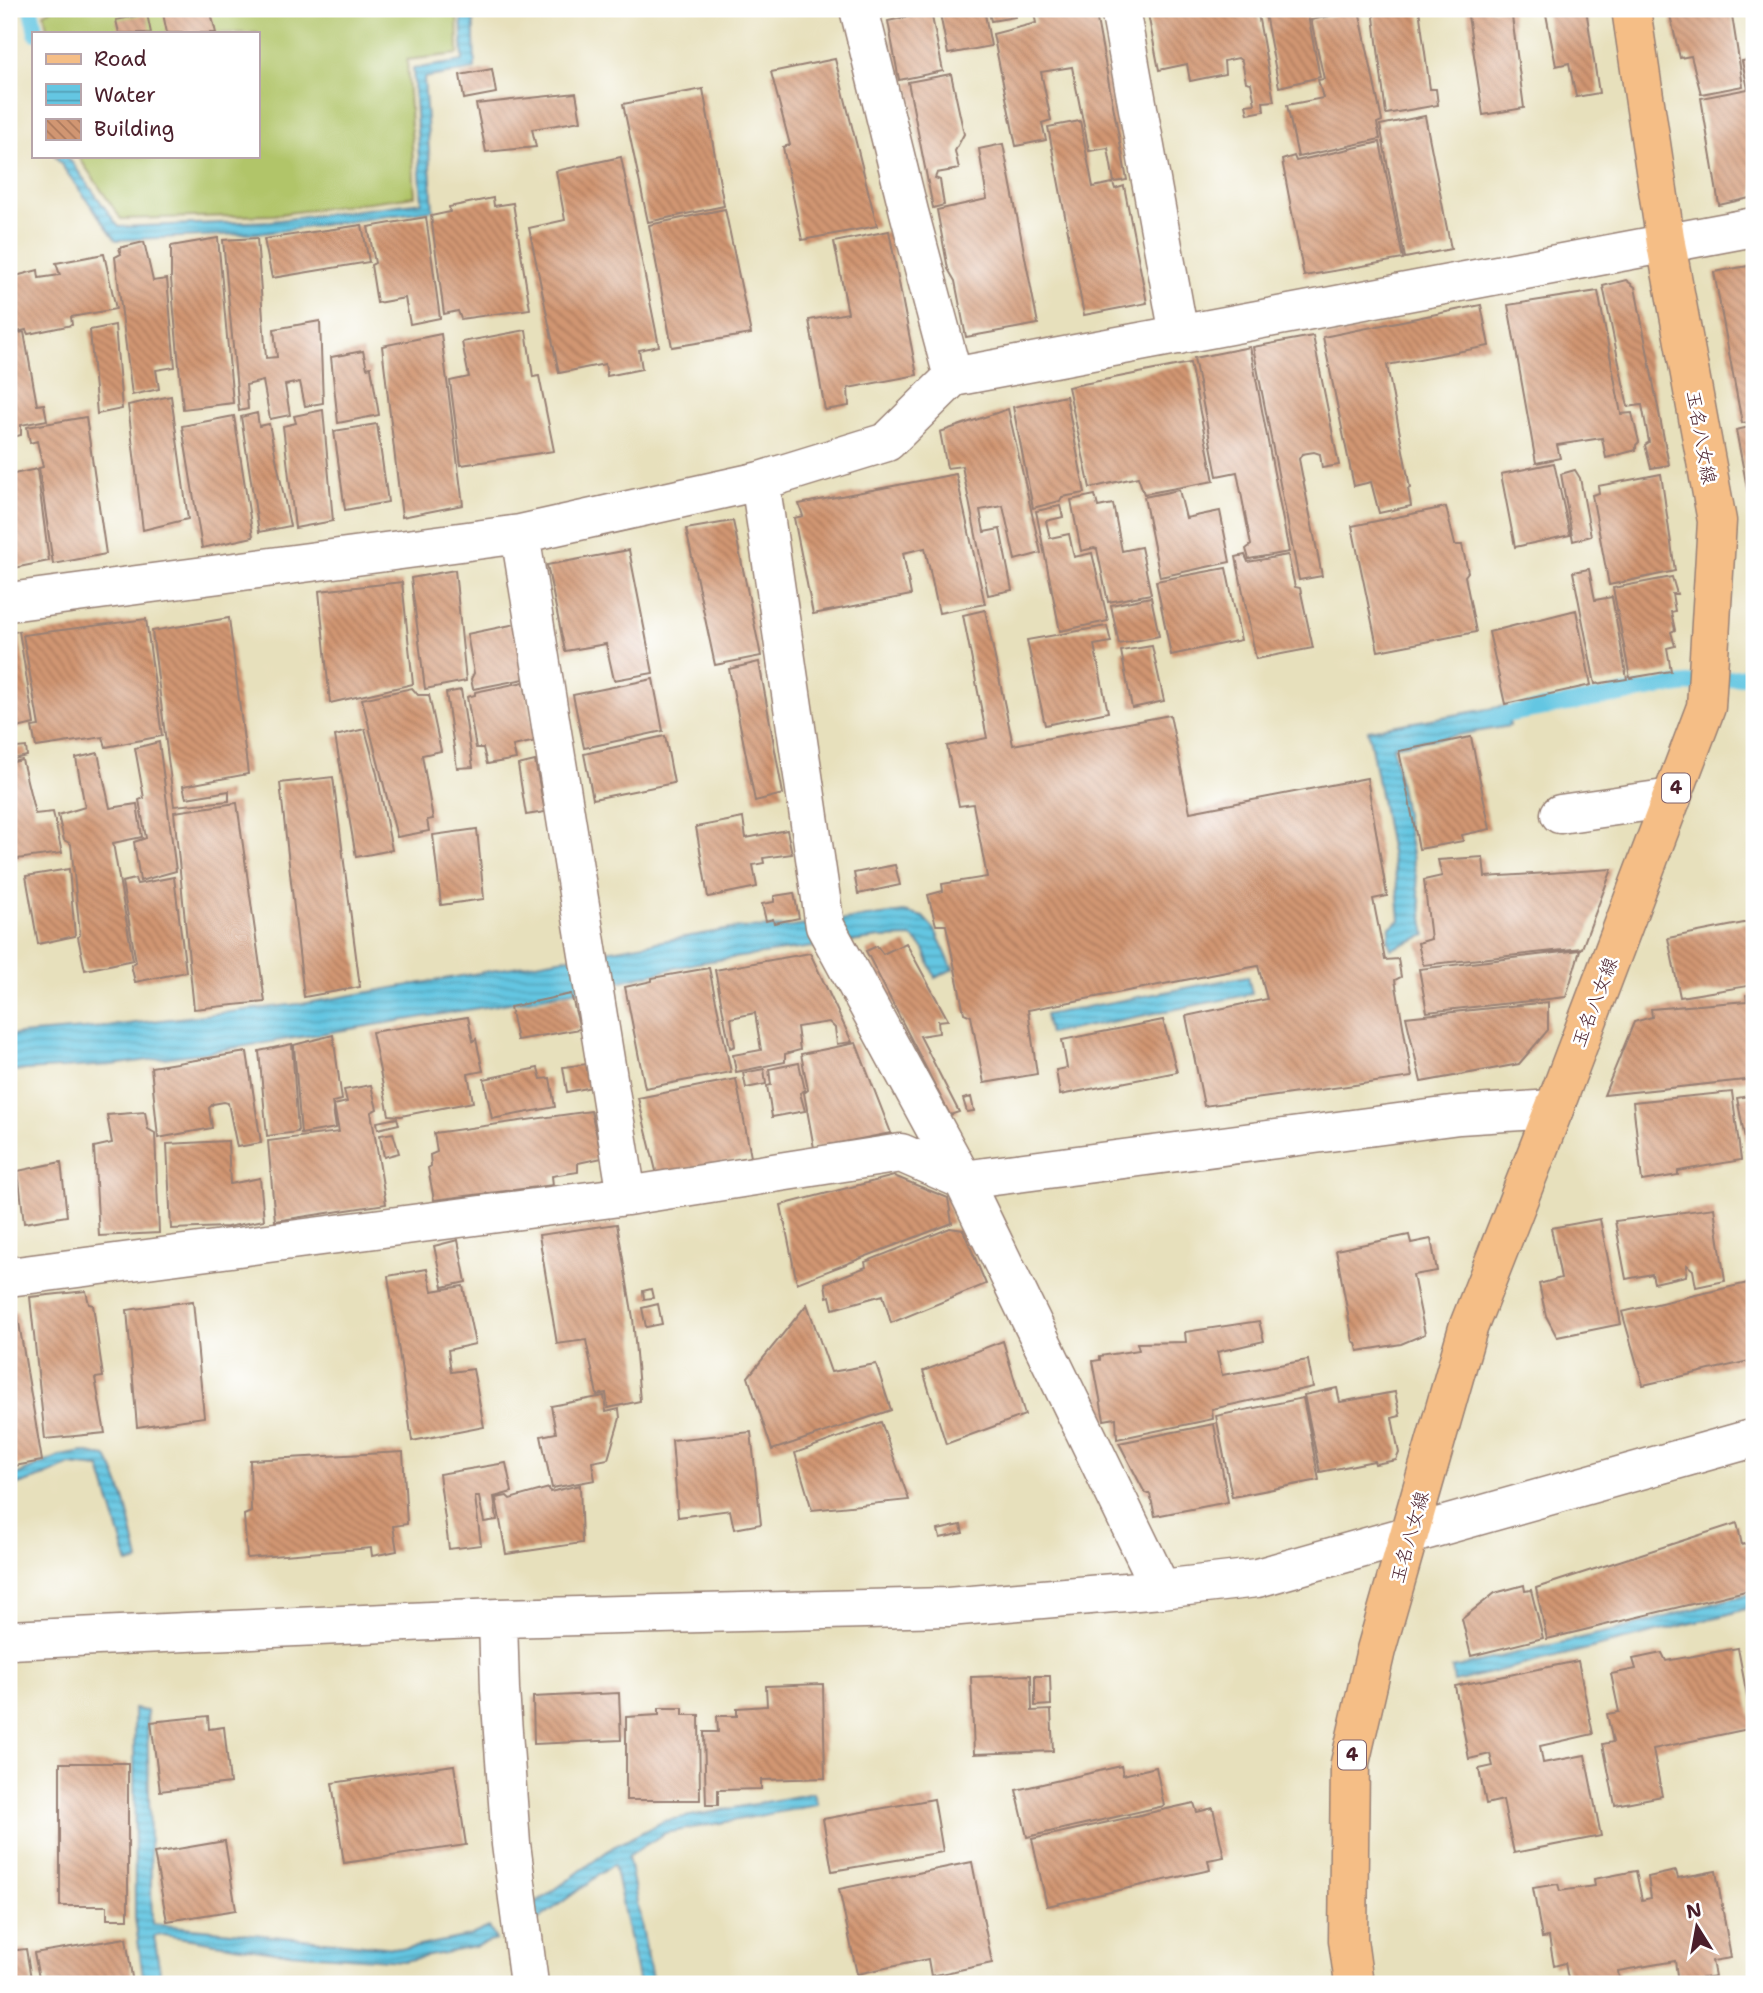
<svg xmlns="http://www.w3.org/2000/svg" width="1763" height="1993" viewBox="0 0 1763 1993" font-family="'Shantell Sans','Klee One',sans-serif">
  <defs>
    <pattern id="water-rules" width="6" height="5" patternUnits="userSpaceOnUse" patternTransform="scale(1.75)"><rect width="6" height="5" fill="#64c6e2"/><path d="M0 2.5h6" fill="none" stroke="#54a0b7"/></pattern>
    <pattern id="building-back-hatch" width="6" height="6" patternUnits="userSpaceOnUse" patternTransform="scale(1.75)"><rect width="6" height="6" fill="#d19672"/><path d="M-1 5l2 2M0 0l6 6M5-1l2 2" fill="none" stroke="#ac7a5e"/></pattern>
  </defs>
  <rect width="100%" height="100%" fill="#fff"/>
  <filter id="ink" filterUnits="userSpaceOnUse"><feTurbulence type="fractalNoise" baseFrequency=".0143" numOctaves="2"/><feDisplacementMap in="SourceGraphic" scale="14" xChannelSelector="R" yChannelSelector="G"/><feConvolveMatrix kernelMatrix="1 2 1 2 8 2 1 2 1" color-interpolation-filters="sRGB"/></filter>
  <filter id="wash" filterUnits="userSpaceOnUse"><feTurbulence type="fractalNoise" baseFrequency=".00686" numOctaves="4" result="noise"/><feDisplacementMap in="SourceGraphic" scale="28" xChannelSelector="R" yChannelSelector="G"/><feGaussianBlur stdDeviation="1.57" result="paint"/><feColorMatrix in="noise" values="0 0 0 0 0 0 0 0 0 0 0 0 0 0 0 0 0 1.4 0 .05"/><feComposite in="paint" operator="in"/></filter>
  <g filter="url(#wash)">
    <rect width="100%" height="100%" fill="#e7e0bc"/>
    <path fill="#b1c569" stroke="#7e724a" stroke-width="2" d="M52,9H457L458,54L407,60L415,196L273,215L121,219L78,156H257V33H48L44,13Z"/>
    <path fill="url(#water-rules)" stroke="#577286" stroke-width="2" d="M461,9H473L475,69L424,78L433,210L264,233L116,240L55,156H67L119,227L272,221L422,202L413,69L463,61Z
      M1506,706L1510,726L1393,746L1426,935L1391,949L1388,940L1390,927L1400,920L1397,885L1368,730Z
      M904,912L923,917L935,930L953,969L935,978L924,949L912,937L880,938L696,963L618,982L528,1000L208,1052L112,1065L9,1071V1035L85,1029L307,1003L737,928L793,927Z
      M1248,976L1252,994L1049,1034L1045,1015Z
      M84,1452L107,1457C125,1489 131,1526 139,1561L128,1564L100,1468L70,1465L45,1476L9,1488V1478L60,1456Z
      M1751,1593L1754,1606L1729,1614L1454,1682L1452,1668L1633,1626Z
      M134,1709L147,1711L152,1924L405,1949L469,1936L489,1927L496,1940L474,1947L404,1961L274,1952L164,1935L154,1936L162,1984H144L135,1918Z
      M814,1793L818,1805L665,1833L628,1856L653,1984H639L614,1864L535,1922L527,1910L613,1847L664,1821Z"/>
    <g fill="none" stroke-linecap="round" stroke-linejoin="round">
      <path stroke="#64c6e2" stroke-width="16" d="M31,9L36,33
        M1487,718L1665,687L1754,675"/>
    </g>
    <g id="blocks">
      <path fill="url(#building-back-hatch)" d="M162,9H210L216,33H167Z
        M939,9H984L991,46L948,54Z
        M988,9H1013L1015,17L991,21Z
        M1054,9H1095L1127,180L1114,182L1108,148L1089,151L1072,67L1041,72L1051,120L1042,123L1046,140L1016,146L993,34L1036,23L1034,13Z
        M1147,9H1257L1274,101L1263,102L1264,111L1248,114L1246,105L1255,104L1251,83L1246,82L1242,61L1238,58L1224,61L1225,74L1190,81L1187,64L1159,70Z
        M1264,9H1337L1308,16L1320,77L1279,87Z
        M1373,9H1419L1430,89H1436L1438,105L1386,114Z
        M1467,9H1511L1524,108L1483,115Z
        M1545,9H1586L1599,93L1576,97L1569,63L1556,66Z
        M1681,9H1731L1743,86L1701,94L1691,56L1680,58L1669,11Z
        M1359,10L1382,121L1377,123L1380,139L1298,157L1287,105L1323,98L1318,80L1324,79L1311,20Z
        M931,12L943,71L899,80L888,21Z
        M147,14L151,33H119L116,20Z
        M835,59L877,226L802,240L783,147L790,145L771,72Z
        M1754,59V197L1719,205L1701,98L1748,89L1742,61Z
        M492,69L496,93L464,99L460,75Z
        M951,74L964,134L955,151L959,169L937,173L935,178L940,180L944,205L933,208L908,82Z
        M703,89L724,206L648,222L623,104Z
        M576,93L581,121L532,129L536,147L486,152L476,104Z
        M1425,116L1451,249L1405,258L1380,125Z
        M1080,121L1093,187L1113,183L1115,189L1124,186L1147,303L1084,315L1048,127Z
        M9,128L17,162L9,163Z
        M1380,142L1403,259L1304,276L1282,160L1294,156L1296,161Z
        M1003,144L1038,324L966,337L955,281L948,269L937,210L987,199L979,149Z
        M621,157L659,346L639,350L642,369L607,376L605,364L559,373L529,228L565,220L556,171Z
        M493,198L494,206L513,203L530,309L461,319L458,311L444,314L431,216L450,212L449,207Z
        M725,209L751,334L672,347L649,225Z
        M426,217L440,318L410,324L405,298L377,303L371,265L375,263L368,227Z
        M362,225L369,262L272,278L264,239Z
        M889,231L917,375L848,388L849,406L825,410L809,320L848,313L834,242Z
        M218,238L233,403L183,409L171,279V246Z
        M257,238L266,358L277,357L274,329L320,321L323,403L305,406L300,382L285,385L290,415L270,419L263,381L246,385L248,409L239,411L223,240Z
        M144,242L153,281L167,279L175,367L156,370L159,389L132,395L115,257L121,254L119,248Z
        M104,254L116,309L71,317L72,325L28,334L26,330L17,332L9,290L14,289L12,277L38,270L39,278L60,275L56,263Z
        M1754,265V421L1742,423L1714,272Z
        M1626,280L1635,287L1669,465L1651,468L1645,445L1649,442L1642,405L1628,407L1603,286Z
        M1598,291L1621,414L1632,413L1639,442L1636,445V450L1606,458L1602,438L1557,445L1560,458L1536,463L1508,305Z
        M1481,305L1489,346L1387,365L1410,488L1408,489L1411,506L1379,513L1371,482L1354,486L1323,337Z
        M10,313L14,334L24,332L37,405L44,404L47,420L21,425V435L9,438Z
        M115,325L122,409L97,414L90,330Z
        M526,330L533,377L539,376L554,451L461,465L450,381L469,377L462,342Z
        M441,334L463,505L402,517L382,346Z
        M1313,336L1339,465L1322,468L1320,454L1314,452L1302,454L1299,459L1322,576L1299,580L1253,347Z
        M1250,347L1289,552L1249,559L1246,549L1251,545L1237,472L1217,476L1194,358Z
        M363,351L367,368L371,367L379,415L338,423L331,357Z
        M1190,363L1214,481L1144,494L1138,477L1090,488L1068,387Z
        M171,396L188,519L143,530L128,405Z
        M1066,396L1085,493L1062,497L1060,501L1033,508L1013,407Z
        M1008,409L1041,553L1015,560L1003,506L980,510L984,532L1000,529L1012,590L988,595L962,466L947,468L940,432Z
        M323,410L333,521L295,528L283,426L296,423L294,416Z
        M257,413L259,426L269,424L290,526L259,532L241,417Z
        M234,416L253,537L202,548L182,426Z
        M86,417L106,554L53,564L39,468L43,467L37,441L30,443L27,427Z
        M377,424L388,502L345,510L334,431Z
        M1754,426V508L1751,509L1736,430Z
        M1554,463L1570,535L1515,547L1501,474Z
        M37,469L49,561L9,569V475Z
        M1575,470L1580,478L1591,536L1573,541L1561,474Z
        M956,474L985,604L939,613L925,548L903,553L911,595L813,614L794,518L803,516L799,504Z
        M1661,474L1675,571L1609,585L1592,495L1599,493L1598,486Z
        M1179,490L1186,518L1220,511L1230,562L1160,577L1144,497Z
        M1095,495L1098,507L1113,504L1122,551L1141,547L1151,594L1108,602L1097,549L1094,548L1081,551L1071,500Z
        M1060,506L1063,517L1046,521L1050,538L1069,534L1074,557L1092,553L1108,621L1060,631L1036,511Z
        M1446,507L1455,545H1462L1468,572L1465,576L1476,632L1378,651L1352,526Z
        M733,521L761,656L715,665L686,529Z
        M629,550L653,673L614,680L606,644L565,651L547,565Z
        M1245,555L1248,562L1288,555L1295,587L1300,588L1313,648L1256,659L1236,557Z
        M1226,568L1241,640L1171,655L1156,581Z
        M1589,569L1595,600L1612,597L1627,679L1595,684L1573,572Z
        M455,570L466,681L425,689L411,578Z
        M1672,577L1677,594H1672L1675,611L1671,612L1675,630L1671,632L1675,646L1667,648L1671,671L1630,678L1613,588Z
        M402,582L413,684L330,703L319,591Z
        M1151,597L1159,636L1119,644L1111,605Z
        M985,610L1013,745L1170,715L1190,812L1367,778L1387,896L1373,899L1385,960L1398,959L1401,977L1395,980L1412,1077L1204,1106L1186,1016L1267,999L1258,966L1028,1010L1037,1074L984,1083L971,1016L964,1013L946,925H936L928,895L943,891L942,884L987,877L973,804L959,806L947,746L987,738L963,615Z
        M1576,610L1591,685L1505,704L1489,632Z
        M229,618L248,774L183,786L186,798L229,791V801L174,806L152,631Z
        M146,619L162,736L106,747L103,737L36,747L32,727L39,726L23,635Z
        M516,624L524,679L473,689L471,679L474,673L467,634Z
        M1107,626L1111,642L1094,645L1108,712L1045,725L1027,640Z
        M19,631L34,724L9,730V633Z
        M1152,646L1164,701L1132,708L1121,651Z
        M759,662L783,794L755,801L729,669Z
        M653,679L663,731L584,748L573,695Z
        M524,682L536,741L513,746L516,759L487,764L483,748H476L467,697L475,695V692Z
        M412,688L418,695H429L441,751L422,755L433,819L427,820L429,831L397,837L362,699Z
        M461,690L473,767L457,768L446,693Z
        M365,729L377,774L392,850L356,857L335,736Z
        M12,733L17,748L26,747L27,756L9,760V734Z
        M665,736L674,783L593,799L584,754Z
        M1471,737L1490,829L1462,835L1463,841L1419,849L1399,751Z
        M159,742L176,871L140,881L134,842L146,838L139,800L144,798L135,748Z
        M98,753L110,808L137,804L142,837L113,843L133,960L85,970L78,937L80,935L71,844L64,840L58,815L85,807L76,758Z
        M22,760L35,814L53,812L62,853L9,860V763Z
        M535,761L545,812L526,815L518,765Z
        M333,777L360,987L304,997L280,783Z
        M237,803L265,1002L194,1009L174,812Z
        M743,818L746,838L787,830L792,854L763,858L764,863L753,865L757,887L708,897L696,827Z
        M477,829L484,899L441,905L433,835Z
        M1483,857L1485,877L1612,869L1582,948L1423,965L1418,943L1431,939L1424,880L1442,876L1438,860Z
        M895,865L900,885L858,894L854,873Z
        M69,869L75,936L38,944L26,876Z
        M174,877L186,972L135,982L131,965L136,962L122,882L135,879L137,884Z
        M794,893L799,918L774,923L773,919L766,921L762,904L774,902V896Z
        M1754,921V985L1680,997L1668,938Z
        M906,943L948,1020L938,1021L939,1033L920,1036L959,1112L950,1115L866,951L877,946L883,954Z
        M1580,950L1566,997L1427,1012L1419,969Z
        M810,953L852,1042L837,1044L835,1028L829,1022L797,1027L800,1050L785,1054V1062L736,1072L733,1055L761,1050L755,1013L731,1018L735,1046L730,1048L715,970Z
        M709,968L731,1072L645,1088L625,987L652,981V978Z
        M571,994L580,1029L517,1040L510,1007Z
        M1754,994V1079L1604,1095L1634,1022L1652,1017L1651,1009L1747,1001L1746,995Z
        M1548,1002V1030L1519,1064L1421,1082L1406,1017Z
        M468,1017L473,1041L476,1039L483,1071L468,1074L473,1102L401,1116L389,1115L372,1032Z
        M1163,1020L1177,1072L1060,1095L1056,1070L1067,1068L1062,1040Z
        M333,1035L342,1100L332,1102L336,1128L301,1134L294,1045Z
        M856,1043L891,1133L814,1148L804,1093L808,1090L801,1054Z
        M292,1044L298,1132L267,1136L259,1051Z
        M247,1052L261,1143L237,1147L228,1103L224,1102L213,1104L209,1108L212,1128L158,1138L151,1067Z
        M799,1063L805,1090L800,1093L805,1111L772,1117L767,1086L771,1085L769,1069Z
        M587,1064L592,1087L567,1092L563,1067Z
        M538,1068L541,1079L550,1078L555,1107L492,1119L484,1079Z
        M764,1069L766,1084L746,1088L743,1073Z
        M736,1079L751,1157L657,1175L638,1098Z
        M371,1085L377,1109L371,1112L386,1204L275,1221L268,1141L339,1132L334,1105L347,1102L344,1090Z
        M1732,1092L1741,1160L1678,1171V1175L1642,1181L1633,1102Z
        M1754,1095V1150L1747,1149L1737,1098Z
        M971,1097L974,1111L967,1112L963,1099Z
        M591,1111L602,1158L578,1163V1172L552,1176L553,1185L434,1200L428,1168L431,1166L430,1155L437,1152L434,1133Z
        M145,1112L148,1129L155,1133L159,1233L99,1236L94,1147L112,1143L107,1115Z
        M397,1118L399,1124L378,1129L377,1122Z
        M393,1133L399,1153L384,1157L380,1135Z
        M228,1141L230,1184L260,1178L264,1220L227,1227L171,1229L167,1144Z
        M61,1162L67,1216L24,1223L18,1171Z
        M10,1167L15,1205L9,1207V1168Z
        M894,1176L948,1198L952,1223L797,1283L781,1205Z
        M1714,1208L1725,1281L1696,1287L1693,1270L1687,1265L1686,1276L1654,1283L1652,1274L1626,1279L1615,1221Z
        M1600,1219L1621,1324L1557,1337L1546,1316L1539,1284L1561,1278L1551,1228Z
        M617,1224L633,1318L640,1401L608,1408L606,1393L597,1395L586,1340L557,1344L539,1235Z
        M950,1228L963,1230L986,1284L891,1323L883,1295L833,1309L830,1296L827,1297L825,1283L866,1267L865,1262Z
        M1409,1235L1411,1243L1431,1239L1437,1271L1413,1275L1425,1334L1401,1344L1358,1351L1356,1343L1353,1341L1336,1250Z
        M458,1240L466,1282L443,1287L434,1246Z
        M427,1269L432,1291L463,1286L475,1344L448,1350L451,1372L473,1369L484,1427L412,1441L388,1276Z
        M1748,1283L1754,1296V1360L1643,1385L1622,1312Z
        M651,1289L653,1298L644,1299L643,1291Z
        M86,1291L89,1304L93,1305L103,1377L95,1378L105,1433L45,1439L30,1297Z
        M193,1301L204,1417L137,1427L127,1310Z
        M658,1304L662,1324L646,1327L642,1308Z
        M807,1304L831,1372L876,1364L891,1410L772,1450L748,1377Z
        M17,1311L42,1461L9,1467V1312Z
        M1259,1321L1264,1341L1217,1352L1222,1375L1308,1360L1313,1387L1212,1409L1213,1419L1117,1439L1116,1418L1104,1420L1093,1361L1100,1360V1356L1139,1350L1137,1343L1186,1342L1185,1332Z
        M1003,1341L1025,1415L946,1444L923,1371Z
        M1337,1388L1340,1402L1395,1392L1400,1416L1392,1418L1399,1453L1396,1460L1375,1464L1374,1461L1320,1472L1304,1395Z
        M604,1396L606,1412L619,1409L620,1418L608,1459L592,1462L595,1480L552,1488L541,1436L556,1433L551,1406Z
        M1303,1398L1319,1480L1232,1497L1216,1416Z
        M881,1422L909,1500L812,1510L795,1453Z
        M1214,1424L1228,1502L1155,1516L1150,1494L1145,1493L1119,1443Z
        M751,1432L761,1524L734,1529L730,1510L678,1517L672,1440Z
        M403,1452L407,1524L393,1526L397,1551L372,1556L371,1548L247,1558L244,1515L251,1512L250,1460Z
        M506,1463L512,1492L494,1497L497,1520L484,1522L479,1497H475L481,1545L449,1549L439,1474Z
        M580,1485L582,1543L506,1554L496,1498L507,1496L510,1499L549,1488L550,1492Z
        M1737,1523L1742,1545L1747,1543L1754,1575V1589L1547,1639L1536,1588Z
        M961,1525L963,1533L940,1538L938,1530Z
        M1524,1585L1525,1591L1531,1590L1543,1638L1471,1656L1462,1619L1495,1593Z
        M1738,1648L1753,1728L1653,1749L1662,1796L1615,1805L1603,1744L1613,1742L1607,1714L1619,1712L1611,1674L1636,1669L1633,1659L1662,1653L1666,1661Z
        M1578,1661L1593,1734L1540,1746L1543,1763L1585,1755L1601,1836L1514,1853L1503,1800L1486,1804L1479,1769L1493,1766L1490,1754L1469,1759L1455,1686Z
        M1031,1675L1032,1711L1051,1710L1053,1751L974,1754L971,1677Z
        M1035,1676H1050L1051,1705L1035,1706Z
        M823,1684L825,1778L761,1780V1789L718,1790V1805H706L704,1732H718L717,1716H737V1708L767,1706L766,1686Z
        M619,1693L621,1740L534,1744L533,1697Z
        M659,1708H683V1715H699L700,1800H626V1717L659,1715Z
        M208,1716L209,1729L224,1727L230,1783L160,1791L151,1722Z
        M60,1763H128V1919H107V1906H60Z
        M454,1765L466,1845L344,1863L332,1783Z
        M1121,1766L1123,1775L1156,1767L1164,1806L1027,1837L1016,1790Z
        M934,1799L943,1852L832,1871L823,1819Z
        M1194,1803L1197,1812L1213,1808L1224,1857L1208,1860L1210,1870L1047,1906L1032,1839Z
        M225,1841L236,1910L167,1921L154,1853Z
        M972,1862L992,1963L931,1976L928,1959L857,1974L839,1889Z
        M1636,1871L1642,1900L1651,1898L1648,1877L1676,1871L1678,1878L1716,1871L1731,1958L1712,1961L1715,1976L1678,1982L1675,1961L1618,1971L1620,1984H1569L1565,1963L1554,1966L1549,1937L1542,1938L1533,1888L1558,1884L1560,1891L1595,1886L1594,1879Z
        M126,1938L133,1984H49L48,1977L39,1978L34,1953Z
        M26,1949L32,1984H9V1951Z"/>
    </g>
  </g>
  <g filter="url(#ink)">
    <use href="#blocks" fill-opacity="0" stroke="#988074" stroke-width="2"/>
    <g fill="none" stroke-linecap="round" stroke-linejoin="round">
      <defs>
        <path id="minor" d="M859,9L909,212L953,377
          M1120,9L1179,335
          M760,481L825,926L963,1180L1161,1589
          M520,534L627,1196
          M9,602L520,534L760,481L887,442L953,377L1754,227
          M1560,814L1672,798
          M9,1277L627,1196L901,1153L963,1180L1459,1115L1554,1109
          M498,1618L500,1690L511,1844L529,1984
          M9,1640L498,1618L948,1607L1161,1589L1257,1578L1754,1438"/>
        <path id="major" d="M1354,1984L1348,1940L1350,1763L1376,1650L1468,1328L1554,1109L1706,707L1717,521L1666,244L1631,9"/>
      </defs>
      <use href="#minor" stroke="#988074" stroke-width="41"/>
      <use href="#major" stroke="#988074" stroke-width="41"/>
      <use href="#minor" stroke="#fff" stroke-width="38"/>
      <use href="#major" stroke="#f5be86" stroke-width="38"/>
    </g>
  </g>
  <g text-anchor="middle" stroke-width="5" stroke-linejoin="round" paint-order="stroke">
    <g fill="#fff" stroke="#80626b" stroke-width="2">
      <rect x="1662" y="773.5" width="28" height="29" rx="5"/>
      <rect x="1338" y="1740.5" width="28" height="29" rx="5"/>
    </g>
    <g font-size="18" font-weight="bold" fill="#4a1f2b">
      <text x="1676" y="794">4</text>
      <text x="1352" y="1761">4</text>
    </g>
    <g font-size="19" fill="#4a1f2b" stroke="#fff">
      <text transform="translate(1702 437) rotate(80)" y="7">玉名八女線</text>
      <text transform="translate(1594 1002) rotate(-69)" y="7">玉名八女線</text>
      <text transform="translate(1409 1537) rotate(-74)" y="7">玉名八女線</text>
    </g>
  </g>
  <rect width="1763" height="1993" fill="none" stroke="#fff" stroke-width="35"/>
  <rect x="32" y="32" width="228" height="126" fill="#ffffff" stroke="#b7a5aa" stroke-width="2"/>
  <rect x="46" y="54" width="35" height="10" fill="#f5be86" stroke="#b7a5aa" stroke-width="2"/>
  <text x="94" y="66" font-size="21" fill="#4a1f2b">Road</text>
  <rect x="46" y="84" width="35" height="21" fill="url(#water-rules)" stroke="#b7a5aa" stroke-width="2"/>
  <text x="94" y="102" font-size="21" fill="#4a1f2b">Water</text>
  <rect x="46" y="119" width="35" height="21" fill="url(#building-back-hatch)" stroke="#b7a5aa" stroke-width="2"/>
  <text x="94" y="136" font-size="21" fill="#4a1f2b">Building</text>
  <g transform="translate(1697 1927) rotate(349)" stroke="#ffffff" stroke-width="5" paint-order="stroke">
  <path d="M0-5L12 26L0 18L-12 26Z" fill="#4a1f2b"/>
  <text y="-10" font-size="19" font-weight="bold" text-anchor="middle" fill="#4a1f2b">N</text>
  </g>
</svg>
